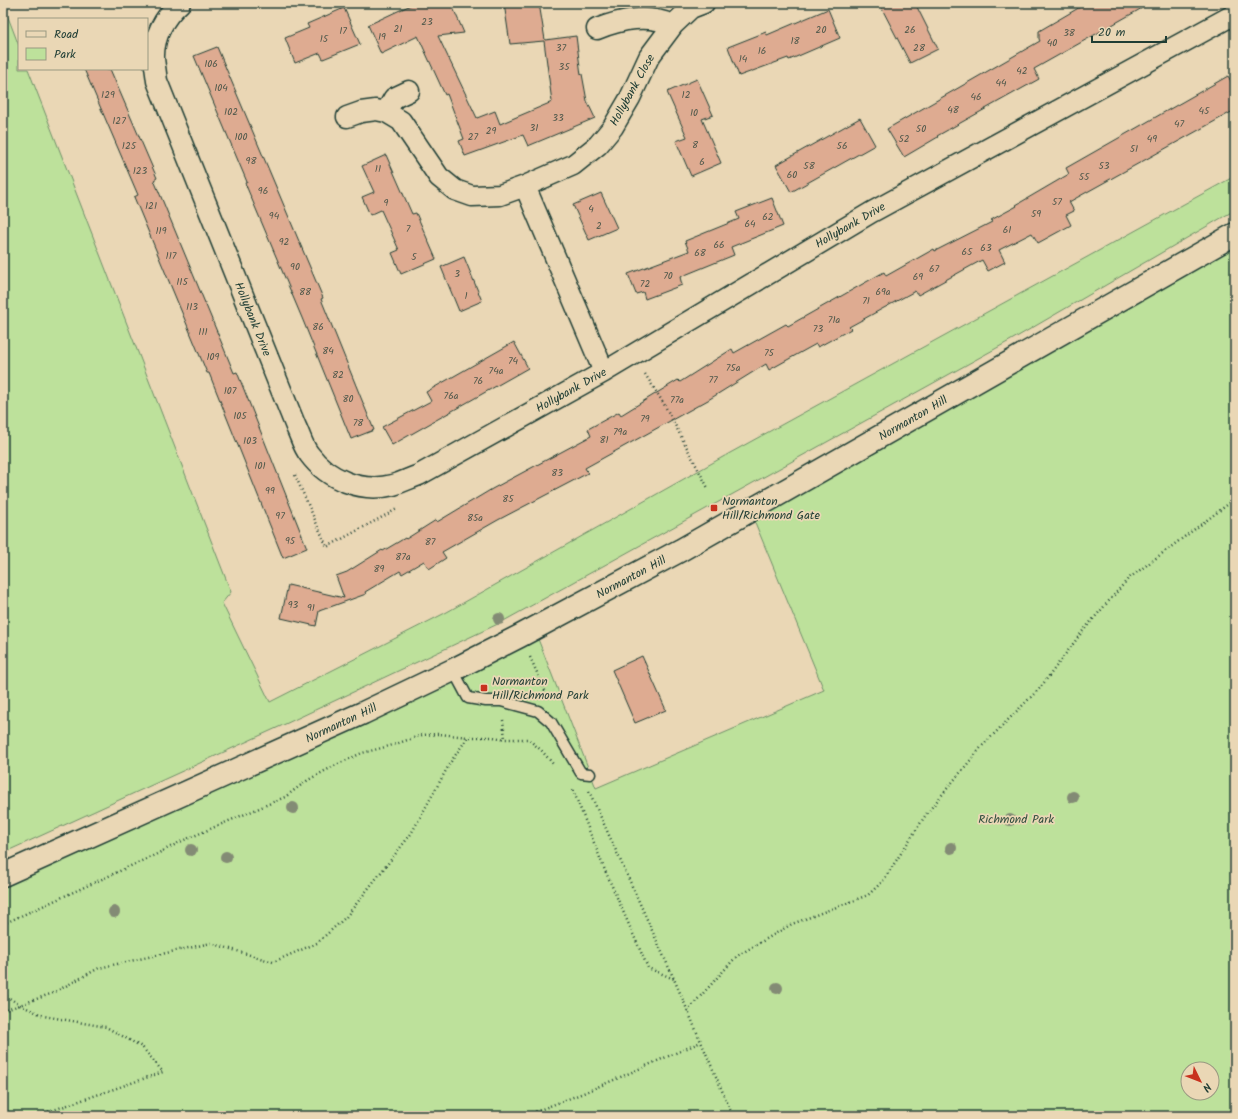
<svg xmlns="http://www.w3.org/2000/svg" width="1238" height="1119" viewBox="0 0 1238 1119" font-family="Kalam,sans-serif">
  <rect width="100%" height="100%" fill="#ead7b5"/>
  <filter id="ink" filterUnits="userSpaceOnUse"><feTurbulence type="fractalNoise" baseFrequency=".025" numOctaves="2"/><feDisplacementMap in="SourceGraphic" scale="8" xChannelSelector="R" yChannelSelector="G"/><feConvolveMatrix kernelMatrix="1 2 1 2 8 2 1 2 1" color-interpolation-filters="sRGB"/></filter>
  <g filter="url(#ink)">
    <path fill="#bde19b" stroke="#6e8f68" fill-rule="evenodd" d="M3,4L19,46V69H28L231,592L222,603L270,702L447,612L730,453L1235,176V210L1013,339L500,623L281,726L3,853Z
      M1235,247V1116H3V883L538,639L596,788L824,690L754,520ZM1188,1069H1212V1093H1188Z"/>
    <path fill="#deab91" stroke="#1f3d34" d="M415,3H451L464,33L438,36L477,118L495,111L500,124L552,102L544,41L510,44L504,3H539L545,40L576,36L581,75L582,74L587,101L595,118L528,146L523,135L465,156L459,141L464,139L447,94L445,95L418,36L381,54L368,25Z
      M879,3H915L938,49L910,63Z
      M1087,3H1151L1034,69L1039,79L937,136L938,137L904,157L887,129L1040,41L1039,39V31Z
      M344,8L360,44L323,59L320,53L295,63L285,38L309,28L307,24Z
      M828,9L840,38L789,60L788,58L739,76L728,47L766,32L767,35Z
      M217,47L323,298L321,299L374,430L351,439L302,318L245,183L247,182L194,56Z
      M84,69H110L157,178L154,180L220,339L234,373L237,372L307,548L283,558L209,373H207L134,197L138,195Z
      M1228,76L1235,88V110L1069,202L1074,211L1066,215L1071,225L1038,243L1032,233L999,250L1005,262L988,271L982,260L918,295L915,291L849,327L851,329L818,347L816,344L769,370L766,364L708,400L585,468L588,473L498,520L442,552L446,558L429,569L424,561L402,574L400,571L365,592L366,594L319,611L316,626L281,618L288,585L344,598L336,576L347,572L382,550L383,551L405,538L406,539L436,520L437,522L492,489L591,436L588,429L619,412L621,415L660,391L678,380L680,382L732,349L734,353L786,324L788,326L884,272L886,276L934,249L935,251L992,222L991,220L1017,206L1016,205L1069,174L1066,168Z
      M697,79L713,115L702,119L721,163L691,176L676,141L687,137L667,92Z
      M860,118L875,145L791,192L776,165Z
      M386,155L412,214L416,213L436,259L401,274L392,253L399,250L381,210L370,215L362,197L374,192L362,166Z
      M601,193L617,228L589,240L573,205Z
      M772,198L783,226L731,247L734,255L680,277L682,285L645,299L643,292L636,294L628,274L689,251L685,241L739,219L736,212Z
      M464,257L482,301L459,311L441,267Z
      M514,342L528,368L392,445L382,427L431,401L426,392Z
      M642,656L666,710L635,723L612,670Z"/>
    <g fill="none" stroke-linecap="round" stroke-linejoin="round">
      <defs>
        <path id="lane" d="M453,670L468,698L486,701H501L538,711L551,722L581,773L590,774"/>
        <path id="street" d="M180,3C164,17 153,37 154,59C155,66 156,74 157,81L296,427C300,435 303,447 309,454C328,480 362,493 393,485C402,482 411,478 419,475L604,372L872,212L1235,14
          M597,29C622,19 647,14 673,25
          M386,112L394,98L409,91
          M347,117L361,112L376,110L386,112L401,121L439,177L455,190L472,196L500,195L525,186L573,165L598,145L613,127L630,98L649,57L673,25L691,8L704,3
          M525,186L604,372"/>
        <path id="secondary" d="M3,875L363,713L453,670L520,636L681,550L1235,234"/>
      </defs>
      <use href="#lane" stroke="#1f3d34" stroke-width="13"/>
      <use href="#street" stroke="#1f3d34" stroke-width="23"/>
      <use href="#secondary" stroke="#1f3d34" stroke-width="25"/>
      <path stroke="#1f3d34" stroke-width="2.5" stroke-dasharray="1 3" stroke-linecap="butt" d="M645,374L664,404L708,488
        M295,475L327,547L397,509
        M530,657L547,695
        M503,720L505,739
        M573,790L604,868L648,968L674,979
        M589,791L674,979L733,1116
        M3,924L155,855L182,841L285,797L308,780L334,766L362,753L393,745L422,735L439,734L468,737
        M3,994L20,1005L44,1016L106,1027L142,1047L163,1072L36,1116
        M3,1011L53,993L99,968L211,943L273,962L317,943L346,917L411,834L450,763L468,737H493L505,739H528L542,751L553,764
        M687,1011L737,956L792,924L868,895L883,881L927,813L983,745L1040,688L1082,632L1128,579L1235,499
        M524,1116L586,1092L701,1042"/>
      <use href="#lane" stroke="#ead7b5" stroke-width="10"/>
      <use href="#street" stroke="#ead7b5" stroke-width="20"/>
      <use href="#secondary" stroke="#ead7b5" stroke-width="22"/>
    </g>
    <g fill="#838b74">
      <circle cx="499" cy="619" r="6"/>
      <circle cx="1073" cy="797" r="6"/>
      <circle cx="293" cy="808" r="6"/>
      <circle cx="1010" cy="820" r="6"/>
      <circle cx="951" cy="848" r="6"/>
      <circle cx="191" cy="850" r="6"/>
      <circle cx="226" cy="857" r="6"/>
      <circle cx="114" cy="912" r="6"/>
      <circle cx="777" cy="988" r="6"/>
    </g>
  </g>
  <g fill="#c8321e" stroke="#ead7b5" stroke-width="1.5">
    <rect x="710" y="504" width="8" height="8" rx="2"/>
    <rect x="480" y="684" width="8" height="8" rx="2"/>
  </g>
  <g text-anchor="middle" stroke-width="3.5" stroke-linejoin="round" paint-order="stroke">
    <g font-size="10" fill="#4f584b">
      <text x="427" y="25">23</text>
      <text x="398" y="32">21</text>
      <text x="821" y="33">20</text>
      <text x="910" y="33">26</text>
      <text x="343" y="34">17</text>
      <text x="1069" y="36">38</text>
      <text x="382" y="40">19</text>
      <text x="324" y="42">15</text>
      <text x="795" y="44">18</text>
      <text x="1052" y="46">40</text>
      <text x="561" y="51">37</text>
      <text x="919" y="51">28</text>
      <text x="762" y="54">16</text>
      <text x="743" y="62">14</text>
      <text x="211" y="67">106</text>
      <text x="564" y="70">35</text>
      <text x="1022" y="74">42</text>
      <text x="1001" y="86">44</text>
      <text x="221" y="91">104</text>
      <text x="108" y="98">129</text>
      <text x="686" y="98">12</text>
      <text x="976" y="100">46</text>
      <text x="953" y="113">48</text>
      <text x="1204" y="114">45</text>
      <text x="231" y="115">102</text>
      <text x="694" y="116">10</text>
      <text x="558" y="121">33</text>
      <text x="119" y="124">127</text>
      <text x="1179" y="127">47</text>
      <text x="534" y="131">31</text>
      <text x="921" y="132">50</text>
      <text x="491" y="134">29</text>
      <text x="241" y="140">100</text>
      <text x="473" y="140">27</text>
      <text x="904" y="142">52</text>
      <text x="1152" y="142">49</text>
      <text x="695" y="148">8</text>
      <text x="129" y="149">125</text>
      <text x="842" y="149">56</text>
      <text x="1134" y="152">51</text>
      <text x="251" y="164">98</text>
      <text x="702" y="165">6</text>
      <text x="809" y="169">58</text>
      <text x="1104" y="169">53</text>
      <text x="378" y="172">11</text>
      <text x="140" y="174">123</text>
      <text x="792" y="178">60</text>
      <text x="1084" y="180">55</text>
      <text x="263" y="194">96</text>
      <text x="1057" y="205">57</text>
      <text x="386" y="206">9</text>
      <text x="151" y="209">121</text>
      <text x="591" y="212">4</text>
      <text x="1036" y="217">59</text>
      <text x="274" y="219">94</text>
      <text x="768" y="220">62</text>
      <text x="750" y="227">64</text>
      <text x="599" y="229">2</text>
      <text x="408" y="232">7</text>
      <text x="1007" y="233">61</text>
      <text x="161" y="234">119</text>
      <text x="284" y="245">92</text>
      <text x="719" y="248">66</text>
      <text x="986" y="251">63</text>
      <text x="967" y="255">65</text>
      <text x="700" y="256">68</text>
      <text x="171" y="259">117</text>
      <text x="414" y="260">5</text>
      <text x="295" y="270">90</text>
      <text x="934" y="272">67</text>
      <text x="457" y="277">3</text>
      <text x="668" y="279">70</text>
      <text x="918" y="280">69</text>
      <text x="182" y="285">115</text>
      <text x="645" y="287">72</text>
      <text x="305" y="295">88</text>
      <text x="883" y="295">69a</text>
      <text x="466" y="299">1</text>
      <text x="866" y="304">71</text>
      <text x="192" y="310">113</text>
      <text x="834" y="323">71a</text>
      <text x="318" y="330">86</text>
      <text x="818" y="332">73</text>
      <text x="203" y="335">111</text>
      <text x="328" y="354">84</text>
      <text x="769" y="356">75</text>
      <text x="213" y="360">109</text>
      <text x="513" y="364">74</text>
      <text x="733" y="371">75a</text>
      <text x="496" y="374">74a</text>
      <text x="338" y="378">82</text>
      <text x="713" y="383">77</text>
      <text x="478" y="384">76</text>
      <text x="230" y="394">107</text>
      <text x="451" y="399">76a</text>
      <text x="348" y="402">80</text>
      <text x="677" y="403">77a</text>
      <text x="240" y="419">105</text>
      <text x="645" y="422">79</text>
      <text x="358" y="426">78</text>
      <text x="620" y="435">79a</text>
      <text x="604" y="443">81</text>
      <text x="250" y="444">103</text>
      <text x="260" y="469">101</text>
      <text x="557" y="476">83</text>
      <text x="270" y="494">99</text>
      <text x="508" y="502">85</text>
      <text x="280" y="519">97</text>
      <text x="475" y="521">85a</text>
      <text x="290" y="544">95</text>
      <text x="430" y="545">87</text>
      <text x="403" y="560">87a</text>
      <text x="379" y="572">89</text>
      <text x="293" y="608">93</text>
      <text x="311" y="611">91</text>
    </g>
    <g font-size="12" fill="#1f3d34" stroke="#ead7b5">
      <text transform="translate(632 90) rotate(-61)" y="4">Hollybank Close</text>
      <text transform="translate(850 225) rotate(-30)" y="4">Hollybank Drive</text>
      <text transform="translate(253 319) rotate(68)" y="4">Hollybank Drive</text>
      <text transform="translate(571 390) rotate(-29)" y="4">Hollybank Drive</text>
      <text transform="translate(913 418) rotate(-30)" y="4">Normanton Hill</text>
      <text transform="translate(631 577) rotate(-28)" y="4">Normanton Hill</text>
      <text transform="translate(341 723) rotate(-25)" y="4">Normanton Hill</text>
    </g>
    <g font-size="12" fill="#1f3d34" stroke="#ead7b5" text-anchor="start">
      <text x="722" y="505">Normanton<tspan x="722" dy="14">Hill/Richmond Gate</tspan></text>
      <text x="492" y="685">Normanton<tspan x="492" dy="14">Hill/Richmond Park</tspan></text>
    </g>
    <g font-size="12" fill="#2f4d3e" stroke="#ead7b5">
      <text x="1016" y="823">Richmond Park</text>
    </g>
  </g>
  <rect width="1238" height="1119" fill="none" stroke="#ead7b5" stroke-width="16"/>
  <rect x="8" y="8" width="1222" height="1103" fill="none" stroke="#1f3d34" stroke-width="1.5" filter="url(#ink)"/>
  <rect x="18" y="18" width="130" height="52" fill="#ead7b5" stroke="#999981"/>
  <rect x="26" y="31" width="20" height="6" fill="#ead7b5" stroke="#999981"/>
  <text x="54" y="38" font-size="12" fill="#1f3d34">Road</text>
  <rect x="26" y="48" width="20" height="12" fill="#bde19b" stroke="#999981"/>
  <text x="54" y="58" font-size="12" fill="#1f3d34">Park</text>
  <g transform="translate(1200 1081) rotate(133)"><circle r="19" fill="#ead7b5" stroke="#999981"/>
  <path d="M0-3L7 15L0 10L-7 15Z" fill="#c8321e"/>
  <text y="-6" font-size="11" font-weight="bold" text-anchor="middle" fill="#1f3d34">N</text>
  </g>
  <path d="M1092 36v6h74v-6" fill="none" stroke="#1f3d34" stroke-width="2"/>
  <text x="1098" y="36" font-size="12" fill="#1f3d34" stroke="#ead7b5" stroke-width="3" paint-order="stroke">20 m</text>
</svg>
